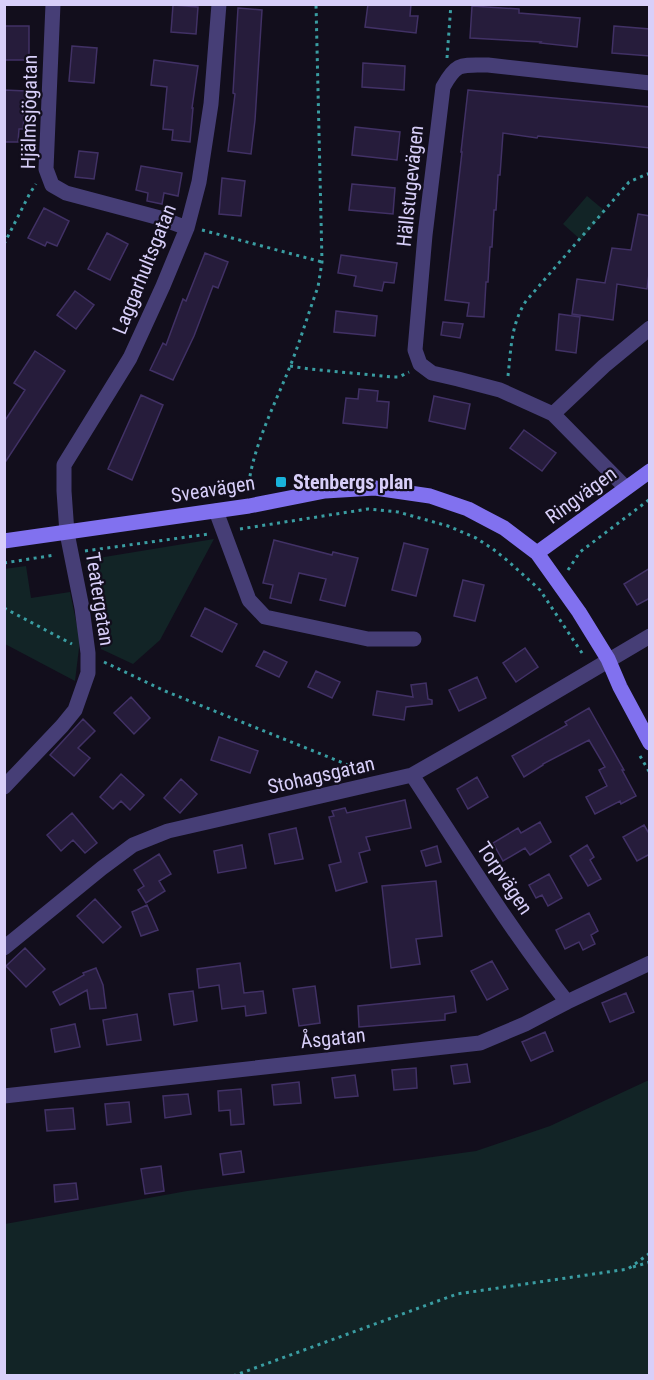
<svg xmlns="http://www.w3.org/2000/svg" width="654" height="1380" viewBox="0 0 654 1380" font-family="'Roboto Condensed',sans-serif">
  <rect width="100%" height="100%" fill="#120e1c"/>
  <path fill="#122426" d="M587,196L605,211L581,240L563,224Z
    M214,539L160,640L133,664L101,649L86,560Z
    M26,566L31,598L70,592L80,640L75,681L5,644L4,569Z
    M649,1080V1375H5V1224L187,1191L476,1151L550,1126Z"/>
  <path fill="#261c3b" stroke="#413165" stroke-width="1.5" d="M368,4H411L410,16H418L416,33L365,27Z
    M173,5L198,7L196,34L171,32Z
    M472,6L519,9V13L580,18L577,47L540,43L541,42L470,38Z
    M238,8L262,10L255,120L251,154L228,151L235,94L233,93Z
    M4,26H29V60H4Z
    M614,26L650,29V56L612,53Z
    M72,46L97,48L94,83L69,81Z
    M154,60L198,66L192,108H193L190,142L172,140L173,130L163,129L167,87L151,85Z
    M363,63L405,66L404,90L362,87Z
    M4,90L26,91L23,129H19L18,142H4Z
    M468,90L650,107V148L538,136L537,138L503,133L500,175H498L496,210H494L492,247H490L488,282H486L484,317L467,316L469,303L445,300L462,152H461Z
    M355,127L400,132L397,160L352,155Z
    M79,151L98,153L94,179L75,177Z
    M141,166L182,173L178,196L164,193L162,204L147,201L148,193L136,190Z
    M222,178L245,181L241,216L219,214Z
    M352,184L395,188L393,214L349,210Z
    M44,208L69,221L57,246L47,242L45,246L28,238Z
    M638,214L650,216V266L647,289L617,284L613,320L572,314L577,279L605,283L612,248L631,250Z
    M107,233L128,244L110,280L88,269Z
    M205,253L228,262L218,288L213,286L194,336L173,380L150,370L163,343L166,345L183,299L186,301Z
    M341,255L397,263L394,283L384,282L382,291L354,286L356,276L338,273Z
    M75,291L94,305L76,329L57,315Z
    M336,311L377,316L375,336L334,332Z
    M559,314L580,317L576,353L556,350Z
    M443,322L463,324L460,338L441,335Z
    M35,351L65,371L4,464V422L25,390L14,383Z
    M359,389L378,391L377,401L389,402L387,428L343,423L346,398L358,399Z
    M141,395L163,405L132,480L108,469Z
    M434,396L470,404L465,429L429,421Z
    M524,430L556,453L542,471L510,448Z
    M274,540L332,555L333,552L358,558L345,606L320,600L326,579L299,573L291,603L270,598L273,585L263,583Z
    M404,543L428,549L416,596L392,590Z
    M650,568V598L637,605L624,584Z
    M463,580L484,585L475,621L454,616Z
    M205,608L237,624L222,652L191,636Z
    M525,648L538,667L516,682L503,663Z
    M264,651L287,662L279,677L256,666Z
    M316,671L340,682L332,698L308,687Z
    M477,677L486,698L459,711L449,690Z
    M426,683L428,699L432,700V704L406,707L404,720L373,715L377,691L413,697L411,685Z
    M131,697L150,718L134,734L114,713Z
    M589,708L624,770H622L636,796L621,804L620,801L595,814L586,797L607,786L599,770L605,767L589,740L543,764V765L524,777L512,756L567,725L565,722Z
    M83,719L95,731L78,748L90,758L74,776L50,755Z
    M219,737L258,751L250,773L211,760Z
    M121,774L144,795L130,810L121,801L113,809L100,797Z
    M477,777L488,797L468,809L457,789Z
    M181,779L197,794L180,813L164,798Z
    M405,800L411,828L366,837L370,850L359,853L367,882L336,891L329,865L341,862L329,817L334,816L332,811L345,808L347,813Z
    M72,813L97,843L85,853L73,840L61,851L47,835Z
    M540,822L551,842L530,855L525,848L503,861L493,843L518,828L521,833Z
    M644,825L650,835V854L637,861L623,837Z
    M296,828L303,859L275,864L269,834Z
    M242,845L246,868L218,873L214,851Z
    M587,845L594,857L590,860L601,879L588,886L570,856Z
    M437,846L441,862L426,866L421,851Z
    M159,854L171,874L159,881L165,891L146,903L138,890L144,886L134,870Z
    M549,874L562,898L548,906L542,895L536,898L529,885Z
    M436,881L442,936L416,939L420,964L391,968L382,886Z
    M95,899L121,927L103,943L77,916Z
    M147,905L158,930L141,936L132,912Z
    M589,913L598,931L591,935L595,944L583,950L579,942L565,949L556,930Z
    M25,948L45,969L26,987L6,966Z
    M492,961L508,989L487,1000L471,971Z
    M240,963L244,993L263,991L266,1013L246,1016L245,1006L222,1009L219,985L199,988L197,969Z
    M96,968L103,985L106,1008L90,1009L87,990L60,1005L53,992L84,975L83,973Z
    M315,986L320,1023L299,1026L293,989Z
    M193,991L197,1021L174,1025L169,994Z
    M626,993L634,1012L610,1022L602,1003Z
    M454,996L456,1012L445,1014V1020L359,1027L358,1006Z
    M137,1014L141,1040L107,1045L103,1020Z
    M75,1024L80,1047L55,1052L51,1029Z
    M545,1032L553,1051L531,1061L522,1042Z
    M467,1064L470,1082L454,1084L451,1066Z
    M416,1068L417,1088L394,1090L392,1070Z
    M355,1075L358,1096L335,1098L332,1078Z
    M299,1082L301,1103L274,1105L272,1085Z
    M241,1089L244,1124L231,1125L230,1110L219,1111L218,1091Z
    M188,1094L191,1114L165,1118L163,1096Z
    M129,1102L131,1122L107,1125L105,1104Z
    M73,1108L75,1129L47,1131L45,1110Z
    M241,1151L244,1172L223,1175L220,1154Z
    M161,1166L164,1191L145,1194L141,1169Z
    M76,1183L78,1199L55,1202L54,1185Z"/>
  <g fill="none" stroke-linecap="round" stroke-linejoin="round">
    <path stroke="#3a9da2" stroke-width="3" stroke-dasharray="3 4.5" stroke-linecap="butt" d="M447,58L451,4
      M202,230L322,262
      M4,244L30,193L36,184
      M290,366L309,369L393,377H399L409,372
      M508,376C511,349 511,324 526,301L629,182L647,174H650
      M248,491C251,451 274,406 289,369C300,342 308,314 318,287L322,262L316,4
      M240,529L368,509L398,512L448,526L476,538L493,549L508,561L540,590L584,656
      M85,551L209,534
      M4,563L55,555
      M568,570L580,552L650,499
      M4,608L72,644
      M104,662L165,691L363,771
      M640,756L650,773
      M633,1267L650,1262
      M233,1376L457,1294L628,1269L650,1253"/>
    <path stroke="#463e76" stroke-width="15" d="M53,4L46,169L52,185L66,193L160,218L187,228
      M553,414L604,366L650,328
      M626,488L553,414L500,390L458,379L432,373L420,364L415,350L425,235L443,87C457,62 461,65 488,65L650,83
      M216,511L249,600L265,617L368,639H414
      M412,775C462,851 510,930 567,1002
      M4,787L62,726L75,710L88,673V653L82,608L67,533L64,491V465L130,358L163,286L187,228L199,182L211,104L219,4
      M4,948L102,868L133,845L168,831L412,775L503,723L650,636
      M4,1096L480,1043L525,1024L567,1002L650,963"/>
    <path stroke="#8171ef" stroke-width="15" d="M4,541L249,506L325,491L375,488L430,496L468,509L504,528L537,553L579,612L608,659L620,687L650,743
      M537,553L650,471"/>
  </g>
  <rect fill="#19b3db" stroke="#120e1c" stroke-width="2" x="275" y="476" width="12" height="12" rx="3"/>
  <g text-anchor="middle" stroke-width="4.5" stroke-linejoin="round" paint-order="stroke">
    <g font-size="20" fill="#d8cff9" stroke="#120e1c">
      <text transform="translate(29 112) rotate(-89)" y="7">Hjälmsjögatan</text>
      <text transform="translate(410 186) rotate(-84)" y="7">Hällstugevägen</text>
      <text transform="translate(144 269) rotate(-68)" y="7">Laggarhultsgatan</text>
      <text transform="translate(213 489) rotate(-9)" y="7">Sveavägen</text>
      <text transform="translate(581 495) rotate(-36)" y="7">Ringvägen</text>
      <text transform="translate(100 599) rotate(81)" y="7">Teatergatan</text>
      <text transform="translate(321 775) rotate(-13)" y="7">Stohagsgatan</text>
      <text transform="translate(505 878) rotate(56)" y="7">Torpvägen</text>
      <text transform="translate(333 1038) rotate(-6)" y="7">Åsgatan</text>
    </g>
    <g font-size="20" font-weight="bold" fill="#d8cff9" stroke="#120e1c" text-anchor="start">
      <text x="293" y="489">Stenbergs plan</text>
    </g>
  </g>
  <rect width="654" height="1380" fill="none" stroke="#d8cff9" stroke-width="12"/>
</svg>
